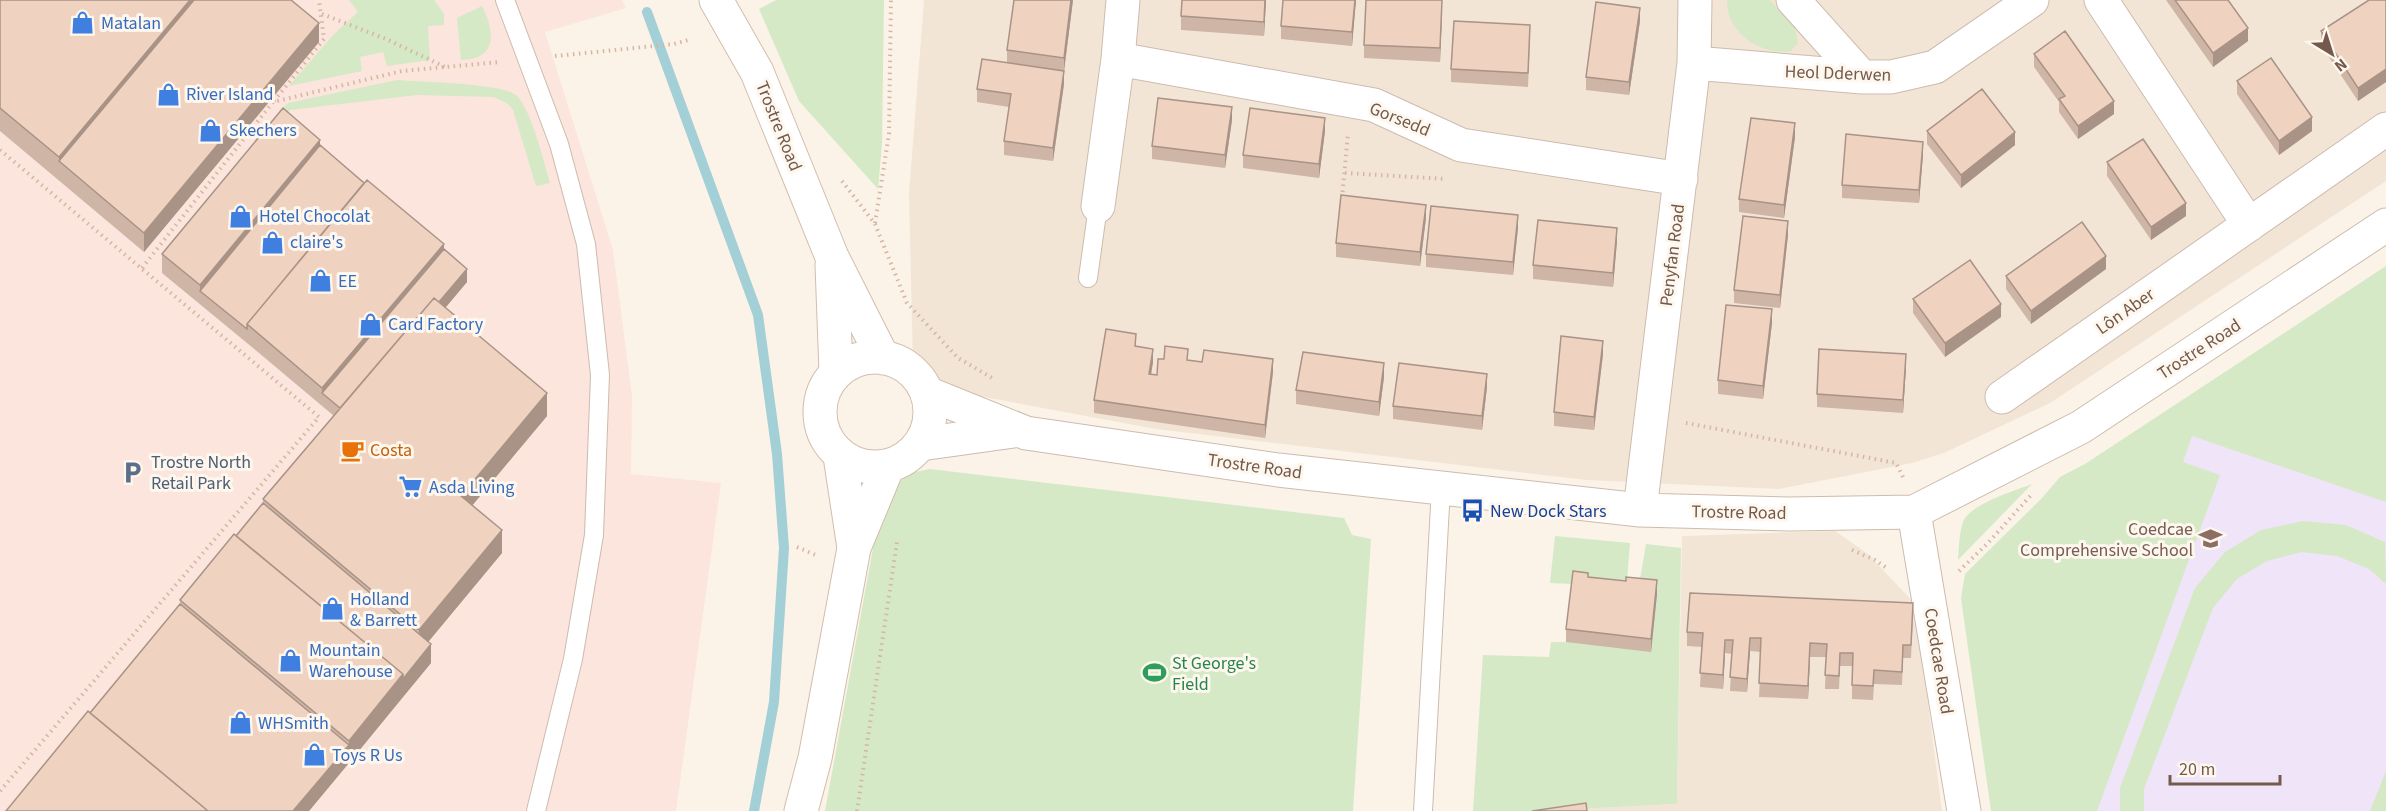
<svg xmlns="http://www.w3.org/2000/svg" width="2386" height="811" viewBox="0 0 2386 811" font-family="'Source Sans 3',sans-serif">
  <rect width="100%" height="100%" fill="#fbf3e7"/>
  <path fill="#f3e5d6" d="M924,0H2386V181L2050,403L1944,453L1912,463L1779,489L1586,480L1156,429L968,394L913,364L909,194Z
    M1835,531L1868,554L1915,604L1942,811H1539L1677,804L1682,536Z"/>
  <path fill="#fbe5dc" d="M0,0H622L626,8L545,32L613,250L632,396L631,474L721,483L676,811H0Z"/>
  <path fill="#f0e4f8" d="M2386,283V811H2014L1996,586Z"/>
  <path fill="#d5e9c6" d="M349,0H434L444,14V25L428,26L430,60L387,66L383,52L360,57L362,71L289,86L334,34L358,12Z
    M776,0H884L882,144L878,189L799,101L759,9Z
    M1727,0H1770L1795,28L1798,43L1791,51C1760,55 1726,33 1727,0Z
    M482,6C495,32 498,59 461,60L457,18Z
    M397,80C419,82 505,83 517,96C532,112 543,160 550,183L536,186L513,110L508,104L494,97L417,95L290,110L286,115L279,111L288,103Z
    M2386,266V502L2192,436L2183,462L2220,475L2097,811H1991L1961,598L1965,574L2042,498L2060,477L2085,464Z
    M930,469L1344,518L1352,535L1371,539L1353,811H825L874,543L886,494L910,473Z
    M2032,484L1958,560C1959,548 1959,534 1963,522C1970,504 2014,491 2032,484Z
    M2303,521L2346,525L2385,542L2386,584L2369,569L2337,556L2301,552L2267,561L2237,579L2213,608L2144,789V811H2120V788L2195,588L2225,552L2261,530Z
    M1555,536L1630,543L1626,594L1573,584L1550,583Z
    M1646,544L1681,548L1677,804L1539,811H1473L1483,655L1549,657L1551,642H1566L1638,591Z
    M2386,771V811H2370Z"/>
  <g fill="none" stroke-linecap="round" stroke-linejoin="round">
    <path stroke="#a3cfd6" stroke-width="10" d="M647,12L758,315L777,454L784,548L774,702L754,811"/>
    <defs>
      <path id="service" d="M505,0L559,144L586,244L600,375L594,535L573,659L536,811
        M1088,278L1098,206
        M1423,811L1441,488"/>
      <path id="minor" d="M1793,0L1862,77
        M2101,0L2249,225
        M1118,59L1374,105L1461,145L1681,179
        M1694,63L1862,77H1891L1935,67L2032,0
        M1098,206L1118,59L1123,0
        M927,393L1026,433L1278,470L1640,510L1790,514L1914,512L2081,427L2386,225
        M2002,397L2386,129
        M921,444L1014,431
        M1640,510L1694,63L1695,0
        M1914,512L1964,811"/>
      <path id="secondary" d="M716,0L757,72L832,257L883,358
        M832,265L836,372
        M820 412a55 55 0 1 1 110 0a55 55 0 1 1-110 0Z
        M840,456L854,548
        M801,811L815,758L854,548L888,466"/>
    </defs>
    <use href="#service" stroke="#cdbbae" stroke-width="20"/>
    <use href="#minor" stroke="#cdbbae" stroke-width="35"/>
    <use href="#secondary" stroke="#d2bdae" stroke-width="35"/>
    <path stroke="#d5b6a3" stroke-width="4" stroke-dasharray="1.5 4.5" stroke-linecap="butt" d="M322,14L386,39L445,67
      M555,56L674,44L688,40
      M274,101L324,39L319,0
      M0,150L319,417L0,791
      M1345,173L1446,179
      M842,181L875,224L907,303L958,358L994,379
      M1342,198L1348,134
      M875,223L889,134L891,0
      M142,268L273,102L402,71L500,62
      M1686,423L1896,463L1903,477
      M797,547L818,556
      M1852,550L1875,560L1888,569
      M1959,571L1988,543L2032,494
      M857,811L897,542"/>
    <use href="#service" stroke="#fff" stroke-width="18"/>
    <use href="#minor" stroke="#fff" stroke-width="33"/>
    <use href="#secondary" stroke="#fff" stroke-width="33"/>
  </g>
  <path fill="#ceb5a5" d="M0,0L319,42L144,252L0,131Z
    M1073,0L1064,71V84L1053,161L1004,155V141L1009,107L977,102V89L1007,63V50Z
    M1266,0L1264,36L1181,30V16Z
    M1356,0L1352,46L1281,39V26Z
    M2166,0H2228L2248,41L2213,67Z
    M2386,0V82L2358,101L2321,45V31Z
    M1442,12L1440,62L1364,58V45Z
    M1640,21L1629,95L1586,90V77Z
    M1530,38L1528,87L1451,82V69Z
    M2034,54L2114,114L2078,139L2059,112V102L2034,67Z
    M2237,81L2312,131L2279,155L2237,94Z
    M1232,120L1225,168L1152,159V146Z
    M1325,131L1319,178L1243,168V155Z
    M1927,131L2015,145L1961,188L1927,144Z
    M1795,137L1784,218L1739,212V199Z
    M320,145L444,249L467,282L445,308L547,416L472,505L502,553L428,642L431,663L309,811H6L90,713L180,604V600L236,536L263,503V499L334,416L247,343L162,273V254Z
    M1923,155L1919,203L1842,198V185Z
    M2107,162L2186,216L2151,240L2107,176Z
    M1426,218L1420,266L1336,257V243Z
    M1518,228L1513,275L1426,267V254Z
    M1788,235L1780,308L1734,303V290Z
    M1617,241L1613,287L1533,279V265Z
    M2106,269L2031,324L2006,289V276Z
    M1913,299L2001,317L1945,357L1913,313Z
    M1772,323L1763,399L1718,394V380Z
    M1136,346L1153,362L1151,374L1157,375L1273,372L1265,438L1094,413V400Z
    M1603,354L1594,430L1554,426V412Z
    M1906,367L1903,413L1817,407V394Z
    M1384,377L1379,416L1296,404V390Z
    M1487,387L1482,430L1393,419V406Z
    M1588,577L1626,581L1657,594L1651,652L1566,642V629Z
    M1913,616L1911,658H1903L1902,685L1874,684L1873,700L1852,699V666H1840L1839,689H1825L1826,657H1810L1808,699L1759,697L1761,652L1750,651L1747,692L1730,691L1732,654L1725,653L1723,689L1700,687L1702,647L1687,646V632Z"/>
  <path fill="#a89386" d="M190,0H210L59,161V157Z
    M1071,0H1073L1064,71V58Z
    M1265,0H1266L1264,36V22Z
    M1355,0H1356L1352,46V32Z
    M1442,0V12L1440,62V48Z
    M1640,8V21L1629,95V82Z
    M319,23V42L144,252V233Z
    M2248,28V41L2213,67V53Z
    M2386,69V82L2358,101V88Z
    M1064,71V84L1053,161V148Z
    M2114,101V114L2078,139V126Z
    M1232,107V120L1225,168V155Z
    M2312,117V131L2279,155V141Z
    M1325,118V131L1319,178V164Z
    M1795,123V137L1784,218V205Z
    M2015,132V145L1961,188V175Z
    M320,140V159L200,291V285Z
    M1923,142V155L1919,203V190Z
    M2186,203V216L2151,240V227Z
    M1426,205V218L1420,266V252Z
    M1518,215V228L1513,275V262Z
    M1788,221V235L1780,308V295Z
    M1617,228V241L1613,287V273Z
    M444,244V262L322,393V388Z
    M2106,256V269L2031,324V311Z
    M467,269V282L346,426V413Z
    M2001,304V317L1945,357V343Z
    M1772,309V323L1763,399V386Z
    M1603,341V354L1594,430V417Z
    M1153,349V362L1149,387V374Z
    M1906,354V367L1903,413V400Z
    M1273,359V372L1265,438V425Z
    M1384,363V377L1379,416V402Z
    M1487,374V387L1482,430V416Z
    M547,393V416L461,519V496Z
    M502,530V553L419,653V630Z
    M1657,580V594L1651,652V639Z
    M1750,638V651L1747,692V679Z
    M1725,640V653L1723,689V675Z
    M1810,643V657L1808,699V686Z
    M431,644V663L403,697V679Z
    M403,674V697L349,763V741Z
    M349,745V763L309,811H293Z"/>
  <path fill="#f0d2c0" stroke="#a89386" stroke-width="1.5" d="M0,0H190L59,157L0,108Z
    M194,0H291L319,23L144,233L59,161Z
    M1014,0H1071L1064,58L1007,50Z
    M1182,0H1265L1264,22L1181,16Z
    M1283,0H1355L1352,32L1281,26Z
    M1366,0H1442L1440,48L1364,45Z
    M2175,0H2228L2248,28L2213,53Z
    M2369,0H2386V69L2358,88L2321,31Z
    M1596,2L1640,8L1629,82L1586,77Z
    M1454,21L1530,25L1528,73L1451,69Z
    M2065,31L2114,101L2078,126L2059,99L2065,96L2034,54Z
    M2271,58L2312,117L2279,141L2237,81Z
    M982,59L1064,71L1053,148L1004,141L1011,94L977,89Z
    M1982,89L2015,132L1961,175L1927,131Z
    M1158,98L1232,107L1225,155L1152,146Z
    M283,108L320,140L200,285L162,254Z
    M1250,108L1325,118L1319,164L1243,155Z
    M1751,118L1795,123L1784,205L1739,199Z
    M1846,134L1923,142L1919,190L1842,185Z
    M2143,139L2186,203L2151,227L2107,162Z
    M320,145L364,183L247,324V329L200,291Z
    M367,180L444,244L322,388L247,324Z
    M1341,195L1426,205L1420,252L1336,243Z
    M1431,206L1518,215L1513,262L1426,254Z
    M1743,216L1788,221L1780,295L1734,290Z
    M1538,220L1617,228L1613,273L1533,265Z
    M2082,222L2106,256L2031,311L2006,276Z
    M444,249L467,269L439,302L434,298L340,408L322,393Z
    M1970,260L2001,304L1945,343L1913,299Z
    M434,298L547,393L461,496L502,530L419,630L263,499Z
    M1726,305L1772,309L1763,386L1718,380Z
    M1106,329L1136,334L1135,346L1153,349L1149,374L1157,375L1158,359H1164L1165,346L1188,349L1187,360L1202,362L1204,350L1273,359L1265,425L1094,400Z
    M1561,336L1603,341L1594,417L1554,412Z
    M1819,349L1906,354L1903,400L1817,394Z
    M1303,352L1384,363L1379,402L1296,390Z
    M1399,363L1487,374L1482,416L1393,406Z
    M263,503L431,644L403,679V674L236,536Z
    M234,534L403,674L349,741L180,600Z
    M1573,571L1588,573V577L1626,581V577L1657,580L1651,639L1566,629Z
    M1690,593L1913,603L1911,645H1903L1902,672L1874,670L1873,686L1852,685L1853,653H1840L1839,676L1825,675L1827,644L1810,643L1808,686L1759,683L1761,638H1750L1747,679L1730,677L1733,640H1725L1723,675L1700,673L1703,633L1687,632Z
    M180,604L349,745L293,811H208L90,713Z
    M88,711L208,811H6Z
    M1586,803L1587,811H1532Z"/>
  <defs>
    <symbol id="shop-bare" viewBox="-9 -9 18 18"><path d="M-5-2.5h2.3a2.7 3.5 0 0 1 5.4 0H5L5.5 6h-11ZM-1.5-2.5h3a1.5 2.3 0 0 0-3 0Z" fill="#3f7fe0" stroke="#fef7ee" stroke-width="2.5" paint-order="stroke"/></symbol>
    <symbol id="cafe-bare" viewBox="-9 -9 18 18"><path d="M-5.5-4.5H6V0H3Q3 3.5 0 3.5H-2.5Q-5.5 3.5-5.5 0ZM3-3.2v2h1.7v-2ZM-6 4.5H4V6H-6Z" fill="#e8710a" stroke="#fef7ee" stroke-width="2.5" paint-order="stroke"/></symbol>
    <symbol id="parking-bare" viewBox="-9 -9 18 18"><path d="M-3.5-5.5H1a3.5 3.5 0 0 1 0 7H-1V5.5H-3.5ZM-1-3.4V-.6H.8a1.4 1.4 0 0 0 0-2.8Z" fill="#5c6f8a" stroke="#fef7ee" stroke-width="2.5" paint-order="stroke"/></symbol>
    <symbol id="supermarket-bare" viewBox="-9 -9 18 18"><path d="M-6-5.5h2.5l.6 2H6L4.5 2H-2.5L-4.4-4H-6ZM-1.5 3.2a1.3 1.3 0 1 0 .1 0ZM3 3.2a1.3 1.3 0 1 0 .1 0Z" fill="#3f7fe0" stroke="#fef7ee" stroke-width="2.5" paint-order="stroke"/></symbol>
    <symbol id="bus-bare" viewBox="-9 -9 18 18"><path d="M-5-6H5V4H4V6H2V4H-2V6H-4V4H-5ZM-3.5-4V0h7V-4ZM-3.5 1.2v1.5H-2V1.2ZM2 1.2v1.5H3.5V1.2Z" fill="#1a4fb4" stroke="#fef7ee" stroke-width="2.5" paint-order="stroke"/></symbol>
    <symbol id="school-bare" viewBox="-9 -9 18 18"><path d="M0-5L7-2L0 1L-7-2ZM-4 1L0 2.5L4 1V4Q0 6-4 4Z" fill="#8d6e63" stroke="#fef7ee" stroke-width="2.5" paint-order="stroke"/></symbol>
    <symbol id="stadium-bare" viewBox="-9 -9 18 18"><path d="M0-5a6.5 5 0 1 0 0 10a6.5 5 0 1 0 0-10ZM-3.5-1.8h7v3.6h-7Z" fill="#2e9e5b" stroke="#fef7ee" stroke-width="2.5" paint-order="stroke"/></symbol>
  </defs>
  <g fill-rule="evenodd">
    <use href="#shop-bare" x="66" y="6" width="33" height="33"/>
    <use href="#shop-bare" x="152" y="78" width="33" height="33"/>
    <use href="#shop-bare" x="194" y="114" width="33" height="33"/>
    <use href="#shop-bare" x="224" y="200" width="33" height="33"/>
    <use href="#shop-bare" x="256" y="226" width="33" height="33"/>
    <use href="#shop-bare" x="304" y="264" width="33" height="33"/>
    <use href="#shop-bare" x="354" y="308" width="33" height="33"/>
    <use href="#cafe-bare" x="336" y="434" width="33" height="33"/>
    <use href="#parking-bare" x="116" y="456" width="33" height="33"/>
    <use href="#supermarket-bare" x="394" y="470" width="33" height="33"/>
    <use href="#bus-bare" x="1456" y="494" width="33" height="33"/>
    <use href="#school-bare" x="2194" y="522" width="33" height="33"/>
    <use href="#shop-bare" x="316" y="592" width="33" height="33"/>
    <use href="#shop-bare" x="274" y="644" width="33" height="33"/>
    <use href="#stadium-bare" x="1138" y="656" width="33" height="33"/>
    <use href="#shop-bare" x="224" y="706" width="33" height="33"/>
    <use href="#shop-bare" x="298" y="738" width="33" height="33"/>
  </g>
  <g text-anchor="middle" stroke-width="6" stroke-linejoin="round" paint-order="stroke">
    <g font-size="18" fill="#366cbe" stroke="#fef7ee" text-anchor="start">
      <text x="101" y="29">Matalan</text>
      <text x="186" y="100">River Island</text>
      <text x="229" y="136">Skechers</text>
      <text x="259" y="222">Hotel Chocolat</text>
      <text x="290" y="248">claire's</text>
      <text x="338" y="287">EE</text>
      <text x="388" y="330">Card Factory</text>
      <text x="429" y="493">Asda Living</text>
      <text x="350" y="605">Holland<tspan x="350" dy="21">&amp; Barrett</tspan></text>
      <text x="309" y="656">Mountain<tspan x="309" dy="21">Warehouse</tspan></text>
      <text x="258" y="729">WHSmith</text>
      <text x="332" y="761">Toys R Us</text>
    </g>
    <g font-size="18" fill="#745a4d" stroke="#fef7ee">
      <text transform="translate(1838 73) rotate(2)" y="6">Heol Dderwen</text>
      <text transform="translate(1400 119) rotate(22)" y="6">Gorsedd</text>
      <text transform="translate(779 126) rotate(68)" y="6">Trostre Road</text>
      <text transform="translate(1672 255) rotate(-83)" y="6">Penyfan Road</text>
      <text transform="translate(2125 311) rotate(-35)" y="6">Lôn Aber</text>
      <text transform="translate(2199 349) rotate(-33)" y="6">Trostre Road</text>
      <text transform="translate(1255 466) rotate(8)" y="6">Trostre Road</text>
      <text transform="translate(1739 512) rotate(1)" y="6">Trostre Road</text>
      <text transform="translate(1939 661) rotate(81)" y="6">Coedcae Road</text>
    </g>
    <g font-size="18" fill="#c56008" stroke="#fef7ee" text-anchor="start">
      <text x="370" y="456">Costa</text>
    </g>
    <g font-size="18" fill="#4e5e75" stroke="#fef7ee" text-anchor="start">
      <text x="151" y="468">Trostre North<tspan x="151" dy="21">Retail Park</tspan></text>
    </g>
    <g font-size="18" fill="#164399" stroke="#fef7ee" text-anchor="start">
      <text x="1490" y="517">New Dock Stars</text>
    </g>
    <g font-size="18" fill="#785e54" stroke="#fef7ee" text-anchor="end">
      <text x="2193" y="535">Coedcae<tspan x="2193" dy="21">Comprehensive School</tspan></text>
    </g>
    <g font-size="18" fill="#27864d" stroke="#fef7ee" text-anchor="start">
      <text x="1172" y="669">St George's<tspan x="1172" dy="21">Field</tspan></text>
    </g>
  </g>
  <g transform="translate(2332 54) rotate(142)" stroke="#fef7ee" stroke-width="4.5" paint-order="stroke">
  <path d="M0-4.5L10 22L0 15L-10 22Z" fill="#745a4d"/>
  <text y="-9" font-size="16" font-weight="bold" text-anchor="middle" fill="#745a4d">N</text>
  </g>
  <path d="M2170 775v9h110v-9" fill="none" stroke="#745a4d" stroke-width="3"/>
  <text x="2179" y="775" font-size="18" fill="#745a4d" stroke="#fef7ee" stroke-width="4.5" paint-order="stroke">20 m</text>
</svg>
